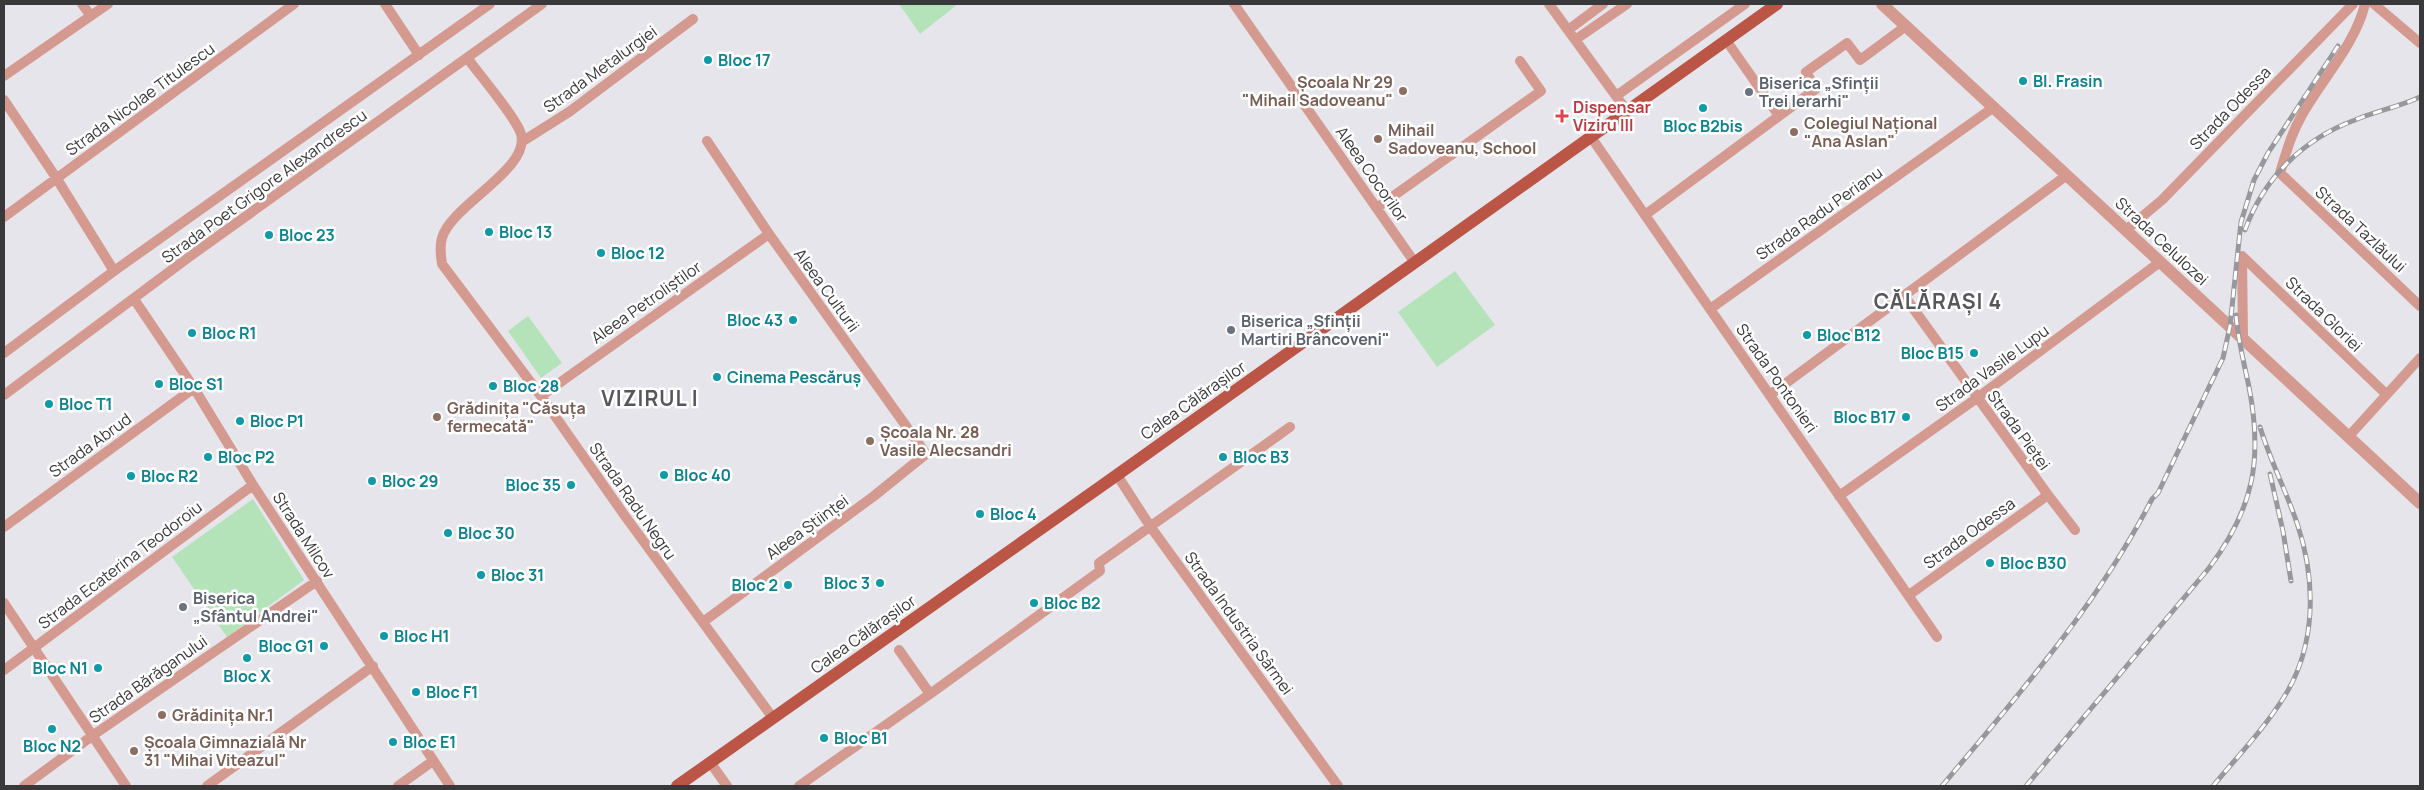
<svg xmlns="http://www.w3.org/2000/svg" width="2424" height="790" viewBox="0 0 2424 790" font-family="Manrope,sans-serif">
  <rect width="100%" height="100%" fill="#e6e5ec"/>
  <path fill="#b4e3b9" d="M899,4H958L920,34Z
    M1455,271L1495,325L1437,367L1398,312Z
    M528,316L562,363L541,378L508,331Z
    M253,499L304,580L227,637L172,557Z"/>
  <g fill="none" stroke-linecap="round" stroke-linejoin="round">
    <path stroke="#d49a90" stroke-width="10" d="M82,4L91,16
      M385,4L419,55
      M1234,4L1415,263
      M1549,4L1627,111
      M2365,4C2355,45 2322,79 2302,115C2291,134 2286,153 2280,173L2420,306
      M2374,4L2420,43
      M1568,30L1603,4
      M1575,40L1627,4
      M1726,40L1779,116L1816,89L1806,72L1847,43L1860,60L1906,26
      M468,59C479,74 517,119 521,134C531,169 451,205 442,238C439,247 441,255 442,264L541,396L625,516L773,718
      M4,76L108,4
      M1616,96L1745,4
      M4,100L57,179L114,271
      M1591,137L1937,637
      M523,141L569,112L693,19
      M1378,207L1541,91L1520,61
      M1645,215L1779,116
      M4,217L294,4
      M2126,230L2162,200L2353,4
      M2242,256L2386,394
      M2242,256L2243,338
      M1905,297L2048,495L2075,530
      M134,299L194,388L253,485L450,786
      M1710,309L1994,107
      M4,353L114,271L490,4
      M4,395L189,257L542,4
      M1770,395L2067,175
      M541,396L769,234
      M2349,436L2420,358
      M1117,475L1150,526L1338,786
      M1839,496L1977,398L2160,262
      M4,527L194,388
      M1909,595L2048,495
      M4,603L126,786
      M703,622L874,496L926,454L769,234L707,141
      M899,650L930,694L1100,571L1099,563L1290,427
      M4,670L253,485
      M710,762L727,786
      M24,786L92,736L317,581
      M207,786L373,666
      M398,786L433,761
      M799,786L930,694"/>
    <path stroke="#d49a90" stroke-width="12" d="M1882,4L2420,503"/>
    <path stroke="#bb5546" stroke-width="12" d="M677,786L1117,475L1777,4"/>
    <defs>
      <path id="rail" d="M2245,230C2264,178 2303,139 2355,120C2376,111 2399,107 2420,97
        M2270,474L2283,531L2291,581
        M1942,786C2018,695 2097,606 2152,499L2158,493L2223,358L2230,326L2241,222L2254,180L2268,153L2338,46
        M2026,786L2209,568C2254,508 2263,459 2249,387C2244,363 2238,340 2236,315
        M2213,786C2237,757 2264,729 2284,697C2317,645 2316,579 2297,523C2286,491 2270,460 2260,427"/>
    </defs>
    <use href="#rail" stroke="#98989c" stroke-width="5"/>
    <use href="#rail" stroke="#fff" stroke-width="3" stroke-dasharray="9" stroke-linecap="butt"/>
  </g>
  <g fill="#0f9aa8" stroke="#fff" stroke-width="2">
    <circle cx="708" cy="60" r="5"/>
    <circle cx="2023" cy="81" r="5"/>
    <circle cx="1703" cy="108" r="5"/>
    <circle cx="489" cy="232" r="5"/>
    <circle cx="269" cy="235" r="5"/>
    <circle cx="601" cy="253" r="5"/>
    <circle cx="793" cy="320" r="5"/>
    <circle cx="192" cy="333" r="5"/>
    <circle cx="1807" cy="335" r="5"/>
    <circle cx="1974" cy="353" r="5"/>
    <circle cx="717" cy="377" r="5"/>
    <circle cx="159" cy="384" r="5"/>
    <circle cx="493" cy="386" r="5"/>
    <circle cx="49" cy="404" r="5"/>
    <circle cx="1906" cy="417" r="5"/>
    <circle cx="240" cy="421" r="5"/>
    <circle cx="208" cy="457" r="5"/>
    <circle cx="1223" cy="457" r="5"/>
    <circle cx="664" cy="475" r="5"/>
    <circle cx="131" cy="476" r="5"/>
    <circle cx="372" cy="481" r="5"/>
    <circle cx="571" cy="485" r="5"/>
    <circle cx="980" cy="514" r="5"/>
    <circle cx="448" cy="533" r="5"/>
    <circle cx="1990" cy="563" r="5"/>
    <circle cx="481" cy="575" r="5"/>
    <circle cx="880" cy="583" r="5"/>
    <circle cx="788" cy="585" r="5"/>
    <circle cx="1034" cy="603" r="5"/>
    <circle cx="384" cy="636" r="5"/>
    <circle cx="324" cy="646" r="5"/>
    <circle cx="247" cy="658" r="5"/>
    <circle cx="98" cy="668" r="5"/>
    <circle cx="416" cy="692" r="5"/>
    <circle cx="52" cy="729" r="5"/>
    <circle cx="824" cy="738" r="5"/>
    <circle cx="393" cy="742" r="5"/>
  </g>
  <g fill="#8d6e63" stroke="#fff" stroke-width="2">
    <circle cx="1403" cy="91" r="5"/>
    <circle cx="1794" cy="132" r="5"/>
    <circle cx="1378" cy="139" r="5"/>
    <circle cx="437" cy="417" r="5"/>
    <circle cx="870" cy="441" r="5"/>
    <circle cx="162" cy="715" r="5"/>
    <circle cx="134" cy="751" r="5"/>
  </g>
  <g fill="#6b7280" stroke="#fff" stroke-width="2">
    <circle cx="1749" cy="92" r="5"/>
    <circle cx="1231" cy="330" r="5"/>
    <circle cx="183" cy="607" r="5"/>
  </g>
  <path fill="#e0444e" stroke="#fff" stroke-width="2" d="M1559.5 108.5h5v5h5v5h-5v5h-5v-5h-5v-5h5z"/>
  <g text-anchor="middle" stroke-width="5" stroke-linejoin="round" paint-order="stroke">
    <g font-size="16" font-weight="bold" fill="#0d838f" stroke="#fff" text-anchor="start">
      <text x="718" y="66">Bloc 17</text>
      <text x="2033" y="87">Bl. Frasin</text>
      <text x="1703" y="132" text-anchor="middle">Bloc B2bis</text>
      <text x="499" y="238">Bloc 13</text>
      <text x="279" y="241">Bloc 23</text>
      <text x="611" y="259">Bloc 12</text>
      <text x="783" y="326" text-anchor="end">Bloc 43</text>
      <text x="202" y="339">Bloc R1</text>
      <text x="1817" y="341">Bloc B12</text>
      <text x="1964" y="359" text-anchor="end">Bloc B15</text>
      <text x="727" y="383">Cinema Pescăruș</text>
      <text x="169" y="390">Bloc S1</text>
      <text x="503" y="392">Bloc 28</text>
      <text x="59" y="410">Bloc T1</text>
      <text x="1896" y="423" text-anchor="end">Bloc B17</text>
      <text x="250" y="427">Bloc P1</text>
      <text x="218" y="463">Bloc P2</text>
      <text x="1233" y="463">Bloc B3</text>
      <text x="674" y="481">Bloc 40</text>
      <text x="141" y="482">Bloc R2</text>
      <text x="382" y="487">Bloc 29</text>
      <text x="561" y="491" text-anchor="end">Bloc 35</text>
      <text x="990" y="520">Bloc 4</text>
      <text x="458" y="539">Bloc 30</text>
      <text x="2000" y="569">Bloc B30</text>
      <text x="491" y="581">Bloc 31</text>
      <text x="870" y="589" text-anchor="end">Bloc 3</text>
      <text x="778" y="591" text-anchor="end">Bloc 2</text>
      <text x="1044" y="609">Bloc B2</text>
      <text x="394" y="642">Bloc H1</text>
      <text x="314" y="652" text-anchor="end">Bloc G1</text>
      <text x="88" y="674" text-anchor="end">Bloc N1</text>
      <text x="247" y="682" text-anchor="middle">Bloc X</text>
      <text x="426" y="698">Bloc F1</text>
      <text x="834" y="744">Bloc B1</text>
      <text x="403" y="748">Bloc E1</text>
      <text x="52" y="752" text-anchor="middle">Bloc N2</text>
    </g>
    <g font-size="16" fill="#39393b" stroke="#fff">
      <text transform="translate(600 69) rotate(-36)" y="6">Strada Metalurgiei</text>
      <text transform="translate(140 99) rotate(-36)" y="6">Strada Nicolae Titulescu</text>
      <text transform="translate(2230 108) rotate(-46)" y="6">Strada Odessa</text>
      <text transform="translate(1372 174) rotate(55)" y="6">Aleea Cocorilor</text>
      <text transform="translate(264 186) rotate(-36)" y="6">Strada Poet Grigore Alexandrescu</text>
      <text transform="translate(1819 213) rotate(-35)" y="6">Strada Radu Perianu</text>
      <text transform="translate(2361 229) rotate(43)" y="6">Strada Tazlăului</text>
      <text transform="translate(2162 241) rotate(43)" y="6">Strada Celulozei</text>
      <text transform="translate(827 290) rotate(54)" y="6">Aleea Culturii</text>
      <text transform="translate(646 302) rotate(-35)" y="6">Aleea Petroliștilor</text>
      <text transform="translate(2324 314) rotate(44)" y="6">Strada Gloriei</text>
      <text transform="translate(1992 368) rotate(-36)" y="6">Strada Vasile Lupu</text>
      <text transform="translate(1777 378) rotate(55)" y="6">Strada Pontonieri</text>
      <text transform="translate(1193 400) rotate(-35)" y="6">Calea Călărașilor</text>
      <text transform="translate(2019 430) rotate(54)" y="6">Strada Pieței</text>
      <text transform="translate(90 445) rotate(-36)" y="6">Strada Abrud</text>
      <text transform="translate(633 501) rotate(55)" y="6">Strada Radu Negru</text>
      <text transform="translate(807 527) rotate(-36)" y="6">Aleea Științei</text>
      <text transform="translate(1969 533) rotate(-36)" y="6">Strada Odessa</text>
      <text transform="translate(304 535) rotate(57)" y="6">Strada Milcov</text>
      <text transform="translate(120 565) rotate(-37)" y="6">Strada Ecaterina Teodoroiu</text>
      <text transform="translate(1239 623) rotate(54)" y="6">Strada Industria Sârmei</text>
      <text transform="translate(863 634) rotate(-35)" y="6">Calea Călărașilor</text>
      <text transform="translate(148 679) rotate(-35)" y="6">Strada Bărăganului</text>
    </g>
    <g font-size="16" font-weight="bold" fill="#785e54" stroke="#fff" text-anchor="start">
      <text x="1393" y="88" text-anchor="end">Școala Nr 29<tspan x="1393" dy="18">"Mihail Sadoveanu"</tspan></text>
      <text x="1804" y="129">Colegiul Național<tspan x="1804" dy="18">"Ana Aslan"</tspan></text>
      <text x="1388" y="136">Mihail<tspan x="1388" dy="18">Sadoveanu, School</tspan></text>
      <text x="447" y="414">Grădinița "Căsuța<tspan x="447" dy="18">fermecată"</tspan></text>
      <text x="880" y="438">Școala Nr. 28<tspan x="880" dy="18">Vasile Alecsandri</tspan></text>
      <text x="172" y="721">Grădinița Nr.1</text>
      <text x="144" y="748">Școala Gimnazială Nr<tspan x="144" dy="18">31 "Mihai Viteazul"</tspan></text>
    </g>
    <g font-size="16" font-weight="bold" fill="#5b616d" stroke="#fff" text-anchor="start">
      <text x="1759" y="89">Biserica „Sfinții<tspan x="1759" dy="18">Trei Ierarhi"</tspan></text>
      <text x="1241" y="327">Biserica „Sfinții<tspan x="1241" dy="18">Martiri Brâncoveni"</tspan></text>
      <text x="193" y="604">Biserica<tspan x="193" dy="18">„Sfântul Andrei"</tspan></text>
    </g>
    <g font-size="16" font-weight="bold" fill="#be3a42" stroke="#fff" text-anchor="start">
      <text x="1573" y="113">Dispensar<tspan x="1573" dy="18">Viziru III</tspan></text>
    </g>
    <g font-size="21" font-weight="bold" letter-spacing="1" fill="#57565c" stroke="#fff">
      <text x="1938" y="309">CĂLĂRAȘI 4</text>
      <text x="650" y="406">VIZIRUL I</text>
    </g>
  </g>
  <rect width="2424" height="790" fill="none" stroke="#39393b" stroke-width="10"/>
</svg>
